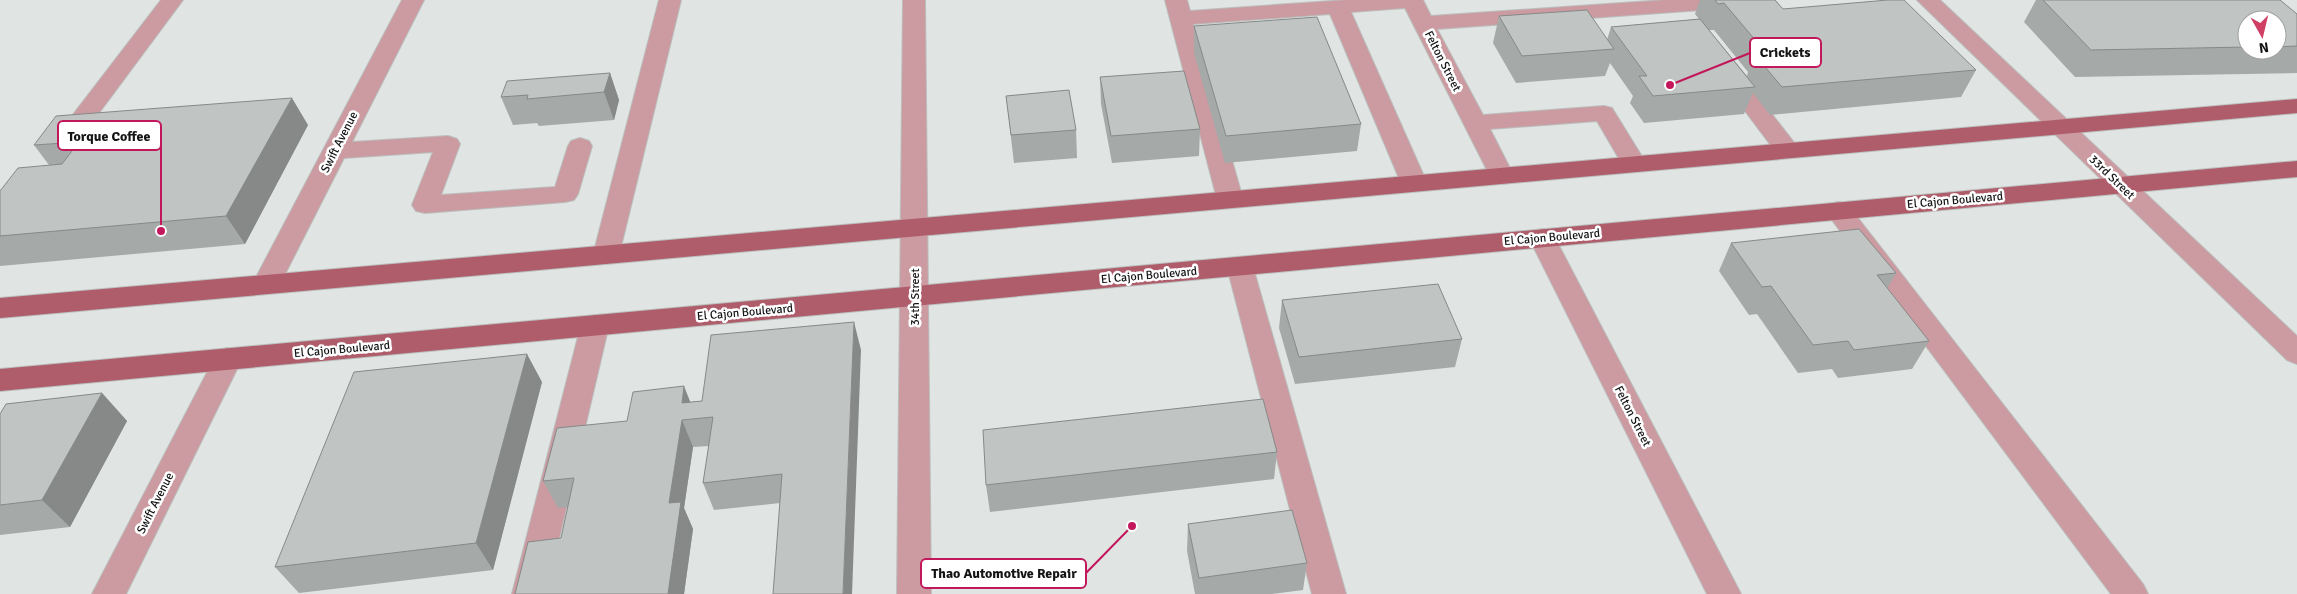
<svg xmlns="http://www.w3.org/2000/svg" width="2297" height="594" viewBox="0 0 2297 594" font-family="Signika,sans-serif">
  <rect width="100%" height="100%" fill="#e0e4e2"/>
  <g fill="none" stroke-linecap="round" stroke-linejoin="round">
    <defs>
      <path id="minor" d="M161,0H183L73,148L64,151L55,148L52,143L55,138Z
        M402,0H424L352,142L448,136L457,139L460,144L441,195L555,187L568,146L571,141L580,138L589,141L592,146L578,194L574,200L565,202L425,213L416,211L412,205L433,152L344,158L277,290L267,293L257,290L253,283Z
        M659,0H681L619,255L615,261L606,264L597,261L593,255Z
        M903,0H925L931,594H897Z
        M1165,0H1187L1190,11L1346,0H1423L1431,16L1665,0H1769L1765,4L1758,6L1437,29L1483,115L1604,106L1612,108L1646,163L1643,169L1634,171L1625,169L1597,121L1490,129L1514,176L1511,182L1502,184L1493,182L1490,176L1405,8L1351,12L1427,183L1423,189L1414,191L1405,189L1401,183L1330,14L1193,24L1243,199L1239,205L1230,207L1221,205L1217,199Z
        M1917,0H1940L2297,336V364L2287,360Z
        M1727,65L1735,67L1796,145L1799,150L1796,155L1787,158L1778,155L1716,72L1719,67Z
        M1838,202L1847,204L2143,584L2148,594H2111L1829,216L1825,210L1829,204Z
        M1542,229L1551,232L1555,238L1741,594H1707L1529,238L1533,232Z
        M1240,258L1249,260L1253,267L1346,594H1312L1227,267L1231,260Z
        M595,315L605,318L609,325L546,594H512L581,325L585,318Z
        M228,348L238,351L242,359L126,594H92L214,359L218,351Z"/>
      <path id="major" d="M2297,99V113L0,318V298Z
        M2297,161V177L0,391V369Z"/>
    </defs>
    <use href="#minor" stroke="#bbbfbd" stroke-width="2"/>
    <use href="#major" stroke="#bbbfbd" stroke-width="2"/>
    <use href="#minor" fill="#cb9ba1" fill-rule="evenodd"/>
    <use href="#major" fill="#af5c6b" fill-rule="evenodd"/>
  </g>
  <path fill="#a5a9a7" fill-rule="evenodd" d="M1700,0H1775L1783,9L1976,70L1961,97L1770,115L1753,93L1744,114L1644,123L1630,103L1633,96L1610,63L1605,76L1516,83L1493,43L1499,16L1607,40L1611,27L1699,19L1695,14ZM1709,30H1714L1748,72L1747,76Z
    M2036,0H2280L2297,14V73L2075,77L2024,22ZM2247,20H2277V50H2247Z
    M1194,26L1361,124L1357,151L1225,163L1194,53Z
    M610,73L619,100L614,120L539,126L537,123L513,125L501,97Z
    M1100,77L1200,129L1199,156L1112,163L1101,104Z
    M1006,96L1076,130L1077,158L1014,163Z
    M308,125L245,244L0,266V191L49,165L34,145Z
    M1731,243L1896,273L1887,289L1929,341L1912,369L1838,378L1832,369L1798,373L1757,314L1749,315L1719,271Z
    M1282,300L1462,339L1455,367L1295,384L1279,328Z
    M861,350L780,503L714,510L703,483L709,446L693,447L684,508L693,529L684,594H515L561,538L568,507L558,508L543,481L627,421L690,402L702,401Z
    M542,382L493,570L299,593L275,567Z
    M102,393L127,421L70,527L0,535V414Z
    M1277,452L1274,479L990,512L986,485Z
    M1188,524L1307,563L1303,590L1272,594H1195L1187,551Z"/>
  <path fill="#868988" d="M610,73L619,100L614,120L604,92Z
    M292,98L308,125L245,244L226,216Z
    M854,322L861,350L852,594H843Z
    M527,354L542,382L493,570L476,543Z
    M684,386L695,414L682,403Z
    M102,393L127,421L70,527L42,500Z
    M682,420L693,447L684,508L693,529L684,594H668L669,503Z"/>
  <path fill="#c0c4c2" stroke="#868988" d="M1715,0H1775L1783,9L1888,0H1904L1976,70L1782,87L1755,55L1767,54L1724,3L1718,4Z
    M2043,0H2280L2297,14V46L2277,47V20H2247V47L2091,50Z
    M1587,10L1614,49L1522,56L1499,16Z
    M1317,17L1361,124L1226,136L1194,26Z
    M1700,19L1755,87L1653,96L1639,76H1647L1611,27Z
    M1184,71L1200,129L1111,136L1100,77Z
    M610,73L604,92L527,99L528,95L501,97L507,81Z
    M1069,90L1076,130L1011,135L1006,96Z
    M292,98L226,216L0,236V191L18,168L62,164L79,142L34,145L56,116Z
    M1859,229L1896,273L1877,275L1929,341L1854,350L1848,341L1813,345L1771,286L1762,287L1731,243Z
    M1438,284L1462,339L1299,357L1282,300Z
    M854,322L843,594H773L782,474L703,483L713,417L682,420L669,503L681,502L668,594H515L528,542L561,538L574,478L543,481L557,428L627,421L633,392L684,386L682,403L702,401L711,335Z
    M527,354L476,543L275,567L354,372Z
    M102,393L42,500L0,505V414L6,404Z
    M1263,399L1277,452L986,485L983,430Z
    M1292,510L1307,563L1199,578L1188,524Z"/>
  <g text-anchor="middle" stroke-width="5" stroke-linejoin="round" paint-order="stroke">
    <g font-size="12" fill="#131413" stroke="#fff">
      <text transform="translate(1443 61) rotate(63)" y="4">Felton Street</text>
      <text transform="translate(339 142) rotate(-63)" y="4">Swift Avenue</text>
      <text transform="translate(2112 177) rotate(44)" y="4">33rd Street</text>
      <text transform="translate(1955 200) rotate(-5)" y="4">El Cajon Boulevard</text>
      <text transform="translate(1552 237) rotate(-5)" y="4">El Cajon Boulevard</text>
      <text transform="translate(1149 275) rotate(-5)" y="4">El Cajon Boulevard</text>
      <text transform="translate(915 297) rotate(-90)" y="4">34th Street</text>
      <text transform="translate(745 312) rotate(-5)" y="4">El Cajon Boulevard</text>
      <text transform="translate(342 349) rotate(-5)" y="4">El Cajon Boulevard</text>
      <text transform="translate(1633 416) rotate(63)" y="4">Felton Street</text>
      <text transform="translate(155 503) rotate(-63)" y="4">Swift Avenue</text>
    </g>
  </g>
  <path fill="none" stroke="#c2185b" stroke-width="2" d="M1670 85L1750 53M161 231L161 136M1132 526L1086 573"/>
  <g fill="#c2185b" stroke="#fff" stroke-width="2">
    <circle cx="1670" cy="85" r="5"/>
    <circle cx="161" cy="231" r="5"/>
    <circle cx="1132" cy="526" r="5"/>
  </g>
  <g fill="#fff" stroke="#c2185b" stroke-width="2">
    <rect x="1750" y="38" width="71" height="29" rx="5"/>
    <rect x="58" y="121" width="103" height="29" rx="5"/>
    <rect x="921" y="559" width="165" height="29" rx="5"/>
  </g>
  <g font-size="14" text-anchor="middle" font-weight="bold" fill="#131413">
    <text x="1785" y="57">Crickets</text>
    <text x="109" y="141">Torque Coffee</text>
    <text x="1004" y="578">Thao Automotive Repair</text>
  </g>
  <g transform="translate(2262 35) rotate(172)"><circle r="24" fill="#ffffff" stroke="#a1a1a1"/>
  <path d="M0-4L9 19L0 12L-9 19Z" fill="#d04065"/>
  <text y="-8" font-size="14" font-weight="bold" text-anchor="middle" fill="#131413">N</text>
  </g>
</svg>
